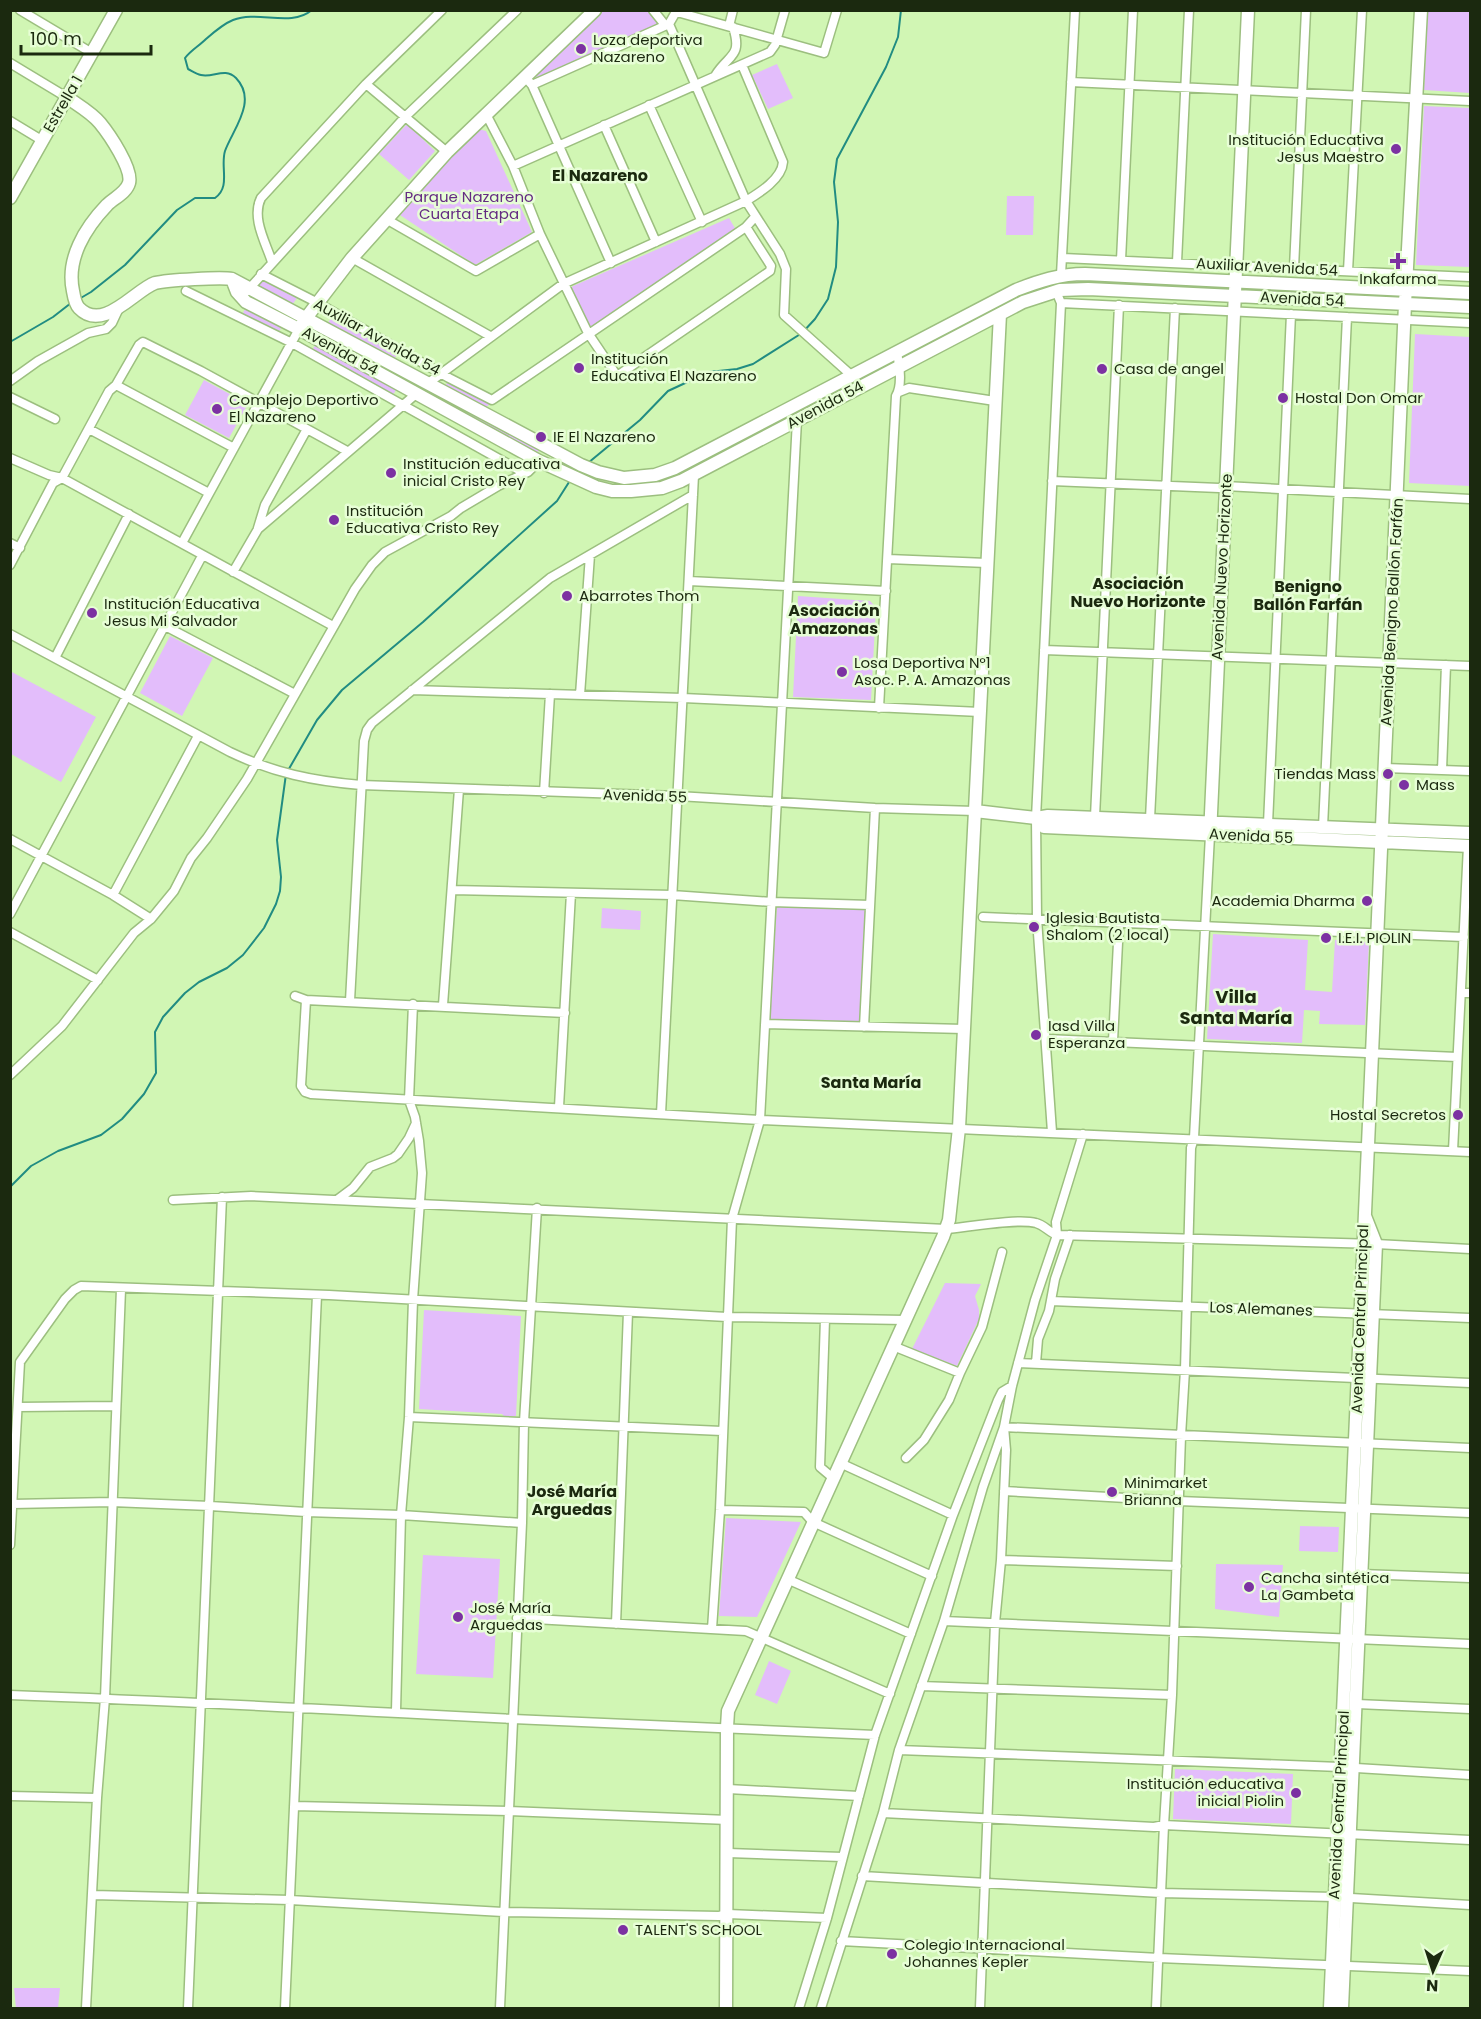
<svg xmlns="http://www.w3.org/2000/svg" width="1481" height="2019" viewBox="0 0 1481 2019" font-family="Poppins,sans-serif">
  <rect width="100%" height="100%" fill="#d1f6b4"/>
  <path fill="#e3bdfb" d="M598,11H648L660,24L537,78L535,75Z
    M1428,11H1470V93L1424,90Z
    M777,64L793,98L768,109L752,75Z
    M1424,106L1470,108V267L1416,265Z
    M407,124L435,151L409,180L379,154Z
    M478,129L486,131L532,232L475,265L397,213L451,154Z
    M1007,196H1034L1033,235H1006Z
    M729,218L736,230L592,327L588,325L571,288L573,286Z
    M1067,279L1183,283L1182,289L1079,285L924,348L922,344L1020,293Z
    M262,280L297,298L292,305L257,287V283Z
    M246,307L283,325L278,333L242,315Z
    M332,317L397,353L394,361L327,324Z
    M1415,334L1470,337V486L1409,483Z
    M316,344L397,388L393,395L312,350Z
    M876,368L877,373L679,477L662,483L632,486L631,483Z
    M204,380L248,404L229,438L185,415Z
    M449,381L490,404L482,410L443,388Z
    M438,394L538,449L539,451L535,453L433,398Z
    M798,596L870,601L876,607L871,700L793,697Z
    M170,636L213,658L182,716L140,693Z
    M10,671L96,717L61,782L11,754Z
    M777,906L867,909L861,1022L769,1020Z
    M602,908L641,911L640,930L601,928Z
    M1213,934L1308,940L1305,990L1332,992L1335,940L1369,942L1365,1025L1319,1024L1320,1011L1304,1010L1302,1043L1207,1039Z
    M945,1283L981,1284L975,1296L979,1310V1319L957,1366L912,1349Z
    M424,1310L521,1316L516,1416H504L502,1414L419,1409Z
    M726,1518L801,1522L757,1617L719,1616Z
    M1300,1526L1339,1527L1338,1552L1299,1551Z
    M423,1555L500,1559L493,1678L416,1674Z
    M1216,1564L1283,1565L1279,1617L1215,1609Z
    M769,1661L791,1671L777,1704L755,1695Z
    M1175,1769L1293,1774L1291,1824L1173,1819Z
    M14,1988H60L58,2008H16Z"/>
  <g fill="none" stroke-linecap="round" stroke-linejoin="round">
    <path stroke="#218c82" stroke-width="2" d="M79,299L91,292L125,265L177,210L195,198H215C231,187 220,167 225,151C233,129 258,101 236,78C225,67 213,78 201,75C196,74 192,71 188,69L185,58C191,50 199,46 206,39C214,32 223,24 233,20C259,10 290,28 312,10
      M10,342L53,317L71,303
      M588,463L640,420L668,391L709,372L737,369L753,364L802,333L815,319L828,299L836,267L838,222L834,182L837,159L886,67L898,37L901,10
      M10,1187L31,1166L58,1151L101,1135L122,1119L144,1094L156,1073L155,1032L163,1017L185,993L199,982L227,968L243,955L264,928L276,904L280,891L281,877L277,840L286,774L317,720L342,690L423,622L557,501L571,479"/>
    <defs>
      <path id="street" d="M20,10L92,53
        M653,10L665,25
        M677,12L824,53L837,10
        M669,24L746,201L780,254L786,269L784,315L851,375
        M729,26L733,10
        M10,63L68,98
        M715,76C728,54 743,58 733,27
        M525,77L532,85L611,263
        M1071,82L1470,101
        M366,84L447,152
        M532,85L669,24L677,10
        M649,105L702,222
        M486,114L513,166L540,234L588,333L617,376L770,271L771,266L746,227
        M10,121L43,141
        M604,125L656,242
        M513,166L770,52L775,45L785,10
        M386,219L476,271L540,234
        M352,258L490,336
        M1063,258L1470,277
        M1121,260L1133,10
        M272,262C266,243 251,218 261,198L366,84L442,10
        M1177,262L1189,10
        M1294,268L1306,10
        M1348,271L1362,10
        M261,274L316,302L449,378L492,400L746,227L755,217
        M1061,275L1075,10
        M186,291L292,343L524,473
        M247,291L406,116L517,10
        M1061,303L1470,323
        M10,381L38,361L88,333L106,329L112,323L119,308
        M427,384L563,284L746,201C759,193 782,179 783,162L742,65
        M116,385L234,448
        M899,392L909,388L995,401
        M10,397L55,419
        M89,429L209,493
        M10,458L49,475L62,478L333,626
        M1052,481L1219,488L1225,486L1470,499
        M258,528L265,505L307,429
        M10,543L20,548
        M182,543L299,329
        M888,559L987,563
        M10,565L53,483L62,478L109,391L116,385L139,345L143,342L201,371L347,451
        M233,572L258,529L416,394
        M689,581L886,591
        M165,626L295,694
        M10,634L230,752C274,773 313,781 361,785L678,796L875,808L975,811
        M1044,650L1470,666
        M55,658L129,514
        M412,690L683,698L980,712
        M580,695L590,555
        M879,708L896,396C903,384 899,365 897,352
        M1385,768L1470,771
        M1442,770L1446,665
        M544,793L550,694
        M1095,817L1119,305
        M1150,819L1175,308
        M1268,824L1291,314
        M1323,827L1347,317
        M10,839L113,895L151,919
        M452,890L672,895L772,902L870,905
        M113,895L198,736
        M10,914L202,556
        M983,917L1464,937
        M10,932L98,980
        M1461,993H1470
        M295,996L306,1000L565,1013
        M306,1000L301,1086L305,1092L311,1094L760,1120L1470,1152
        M350,1001L364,741L367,730L372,723L550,578L693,495
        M443,1005L459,789
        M765,1024L964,1029
        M864,1027L875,808
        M1046,1039L1457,1057
        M1113,1041L1119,923
        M10,1075L62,1026L134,933L151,919L174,891L191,858L207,838L247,779L355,589L372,565L385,552L451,516L461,508L498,486L528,472L539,461
        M559,1107L571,893
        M661,1114L694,475
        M1052,1132L1037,919L1036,818L1061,303L1056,291
        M1453,1151L1468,846
        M173,1200L251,1196L946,1229C968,1227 1018,1218 1036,1223C1044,1225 1049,1232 1057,1235L1376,1244L1470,1249
        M337,1200L353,1188L370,1167L393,1158L398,1154L409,1138L416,1123
        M1051,1301L1470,1318
        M825,1319L820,1467L833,1478
        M893,1346L960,1373
        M1018,1363L1470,1383
        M1036,1363L1038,1339L1049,1311L1055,1279L1070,1235
        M18,1407L115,1406
        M409,1417L722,1431
        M906,1458L924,1440L949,1400L960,1373L982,1327L1002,1252
        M840,1463L953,1515
        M1004,1491L1179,1501L1470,1513
        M12,1504L112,1502L210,1506L306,1512L401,1515L522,1523
        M720,1510L804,1512L813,1522L932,1576
        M10,1545L20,1362L65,1299L74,1290L81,1286L329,1295L727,1317L905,1320
        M1001,1560L1177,1566
        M1361,1574L1470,1578
        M787,1579L911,1634
        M517,1618L746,1631L890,1694
        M944,1621L1470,1644
        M616,1624L628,1312
        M712,1629L720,1510L732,1219L760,1120L797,420
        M921,1686L1172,1695
        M10,1695C178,1701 345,1710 513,1719C633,1725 754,1729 875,1735
        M1357,1704L1470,1709
        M396,1711L401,1515L409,1417L413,1300L422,1173L419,1141L415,1117L409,1100L413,1004
        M899,1750L1340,1767L1470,1775
        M728,1789L859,1796
        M10,1796L97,1798
        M294,1806L509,1811L728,1820
        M883,1813L1154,1827L1164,1825L1470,1840
        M728,1853L842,1857
        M862,1876L1161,1893L1334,1897L1470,1905
        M93,1895L290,1900L503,1912L719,1916L728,1914L827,1918
        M841,1941L1159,1958L1470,1971
        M86,2008L97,1798L105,1698L121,1289
        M188,2008L222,1197
        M285,2008L317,1295
        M500,2008L522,1523L524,1422L537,1208
        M799,2008L827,1918L875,1735L953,1515L998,1400L1002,1392L1012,1386
        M821,2008L883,1813L899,1750L944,1621L983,1487L1004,1427L1012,1386L1035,1300L1057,1235L1056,1222L1083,1134
        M980,2008L995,1623L1001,1560L1006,1450L1004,1427L1470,1448
        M1156,2008L1164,1825L1172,1695L1181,1436L1185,1370L1191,1148L1194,1138L1210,835"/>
      <path id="secondary" d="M68,98C78,105 92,113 100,123C109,134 133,169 129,183C126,193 114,198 107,205C85,228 66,259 73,291C74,297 75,304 79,308C103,333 135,290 155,283C167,280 222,277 232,279L581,465L598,472L624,478L655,475L675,468L1016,290C1039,281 1060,274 1085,274L1470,293
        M10,198L116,10
        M232,279L237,292L246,302L299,329L539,461L596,487L612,491H631L662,488L681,481L1023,302L1060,290L1088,289L1470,307
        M303,322L352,258L447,152L595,10
        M975,811L1036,818L1048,816L1470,833
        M1036,818L1044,827L1470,846
        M1210,835L1248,10
        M726,2008L727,1727L728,1711L943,1237L949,1220L959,1128L1000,314
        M1330,2008L1405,304L1421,10
        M1342,2008L1376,1244L1365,1216"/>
    </defs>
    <use href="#street" stroke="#9cbf7f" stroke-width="11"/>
    <use href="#secondary" stroke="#9cbf7f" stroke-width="15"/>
    <use href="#street" stroke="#fff" stroke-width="8"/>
    <use href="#secondary" stroke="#fff" stroke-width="12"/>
  </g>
  <g fill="#7c31a2" stroke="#e7fed6" stroke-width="2">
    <circle cx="581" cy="49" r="6"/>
    <circle cx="1396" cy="149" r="6"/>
    <path d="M1395 252h6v6h6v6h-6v6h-6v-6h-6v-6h6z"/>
    <circle cx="579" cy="368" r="6"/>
    <circle cx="1102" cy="369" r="6"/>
    <circle cx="1283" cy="398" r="6"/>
    <circle cx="217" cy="409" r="6"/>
    <circle cx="541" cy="437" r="6"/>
    <circle cx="391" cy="473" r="6"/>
    <circle cx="334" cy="520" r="6"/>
    <circle cx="567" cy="596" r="6"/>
    <circle cx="92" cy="613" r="6"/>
    <circle cx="842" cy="672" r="6"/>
    <circle cx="1388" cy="774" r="6"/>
    <circle cx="1404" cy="785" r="6"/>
    <circle cx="1367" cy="901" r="6"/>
    <circle cx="1034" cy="927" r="6"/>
    <circle cx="1326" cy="938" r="6"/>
    <circle cx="1036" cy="1035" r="6"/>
    <circle cx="1458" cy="1115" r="6"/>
    <circle cx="1112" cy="1492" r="6"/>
    <circle cx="1249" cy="1587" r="6"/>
    <circle cx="458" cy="1617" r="6"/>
    <circle cx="1296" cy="1793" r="6"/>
    <circle cx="623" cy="1930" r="6"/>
    <circle cx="892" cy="1954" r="6"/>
  </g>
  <g text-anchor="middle" stroke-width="5" stroke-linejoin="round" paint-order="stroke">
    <g font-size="15" fill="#1b290f" stroke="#e7fed6" text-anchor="start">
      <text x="593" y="45">Loza deportiva<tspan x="593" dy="17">Nazareno</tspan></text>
      <text x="1384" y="145" text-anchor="end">Institución Educativa<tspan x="1384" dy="17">Jesus Maestro</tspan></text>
      <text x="1398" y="284" text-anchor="middle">Inkafarma</text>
      <text x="591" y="364">Institución<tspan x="591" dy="17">Educativa El Nazareno</tspan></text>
      <text x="1114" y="374">Casa de angel</text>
      <text x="1295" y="403">Hostal Don Omar</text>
      <text x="229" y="405">Complejo Deportivo<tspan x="229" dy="17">El Nazareno</tspan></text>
      <text x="553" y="442">IE El Nazareno</text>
      <text x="403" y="469">Institución educativa<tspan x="403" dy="17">inicial Cristo Rey</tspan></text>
      <text x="346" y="516">Institución<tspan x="346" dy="17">Educativa Cristo Rey</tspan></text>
      <text x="579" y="601">Abarrotes Thom</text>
      <text x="104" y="609">Institución Educativa<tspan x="104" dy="17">Jesus Mi Salvador</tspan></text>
      <text x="854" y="668">Losa Deportiva N°1<tspan x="854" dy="17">Asoc. P. A. Amazonas</tspan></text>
      <text x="1376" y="779" text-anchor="end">Tiendas Mass</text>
      <text x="1416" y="790">Mass</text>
      <text x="1355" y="906" text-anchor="end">Academia Dharma</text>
      <text x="1046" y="923">Iglesia Bautista<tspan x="1046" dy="17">Shalom (2 local)</tspan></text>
      <text x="1338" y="943">I.E.I. PIOLIN</text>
      <text x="1048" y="1031">Iasd Villa<tspan x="1048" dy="17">Esperanza</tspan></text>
      <text x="1446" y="1120" text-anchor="end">Hostal Secretos</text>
      <text x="1124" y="1488">Minimarket<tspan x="1124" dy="17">Brianna</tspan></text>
      <text x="1261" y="1583">Cancha sintética<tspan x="1261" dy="17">La Gambeta</tspan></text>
      <text x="470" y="1613">José María<tspan x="470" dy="17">Arguedas</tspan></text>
      <text x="1284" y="1789" text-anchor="end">Institución educativa<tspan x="1284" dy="17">inicial Piolin</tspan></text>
      <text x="635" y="1935">TALENT'S SCHOOL</text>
      <text x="904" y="1950">Colegio Internacional<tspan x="904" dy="17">Johannes Kepler</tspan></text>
    </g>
    <g font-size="15" fill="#1b290f" stroke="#e7fed6">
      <text transform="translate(63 104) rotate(-60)" y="5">Estrella 1</text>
      <text transform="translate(1267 267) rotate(3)" y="5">Auxiliar Avenida 54</text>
      <text transform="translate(1302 299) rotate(3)" y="5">Avenida 54</text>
      <text transform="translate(377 337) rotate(29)" y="5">Auxiliar Avenida 54</text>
      <text transform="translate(340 351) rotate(29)" y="5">Avenida 54</text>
      <text transform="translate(825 405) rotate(-28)" y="5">Avenida 54</text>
      <text transform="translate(1222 567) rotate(-87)" y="5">Avenida Nuevo Horizonte</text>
      <text transform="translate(1392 612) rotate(-87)" y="5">Avenida Benigno Ballón Farfán</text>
      <text transform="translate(645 796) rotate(2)" y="5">Avenida 55</text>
      <text transform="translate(1251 836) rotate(3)" y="5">Avenida 55</text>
      <text transform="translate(1261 1309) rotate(2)" y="5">Los Alemanes</text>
      <text transform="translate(1360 1319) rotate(-88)" y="5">Avenida Central Principal</text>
      <text transform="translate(1339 1805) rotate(-87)" y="5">Avenida Central Principal</text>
    </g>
    <g font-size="15" fill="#642b82" stroke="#e7fed6">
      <text x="469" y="202">Parque Nazareno<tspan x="469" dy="17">Cuarta Etapa</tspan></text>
    </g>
    <g font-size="16" font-weight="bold" fill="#1b290f" stroke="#e7fed6">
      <text x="600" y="181">El Nazareno</text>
      <text x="1138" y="589">Asociación<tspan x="1138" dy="18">Nuevo Horizonte</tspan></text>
      <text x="1308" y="592">Benigno<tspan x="1308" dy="18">Ballón Farfán</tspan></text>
      <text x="834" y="616">Asociación<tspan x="834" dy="18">Amazonas</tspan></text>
      <text x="871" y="1088">Santa María</text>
      <text x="572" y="1497">José María<tspan x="572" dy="18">Arguedas</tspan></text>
    </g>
    <g font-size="18" font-weight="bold" fill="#1b290f" stroke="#e7fed6">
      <text x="1236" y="1003">Villa<tspan x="1236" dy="21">Santa María</tspan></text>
    </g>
  </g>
  <rect width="1481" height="2019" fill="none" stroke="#1b290f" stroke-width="24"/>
  <g transform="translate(1433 1971) rotate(183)" stroke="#e7fed6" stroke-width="4.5" paint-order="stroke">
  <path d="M0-4.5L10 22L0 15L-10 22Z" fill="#1b290f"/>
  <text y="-9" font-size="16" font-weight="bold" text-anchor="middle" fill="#1b290f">N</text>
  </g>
  <path d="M21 45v9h130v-9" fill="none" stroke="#1b290f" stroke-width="3"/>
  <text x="30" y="45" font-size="18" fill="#1b290f" stroke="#e7fed6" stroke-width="4.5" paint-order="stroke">100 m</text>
</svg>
